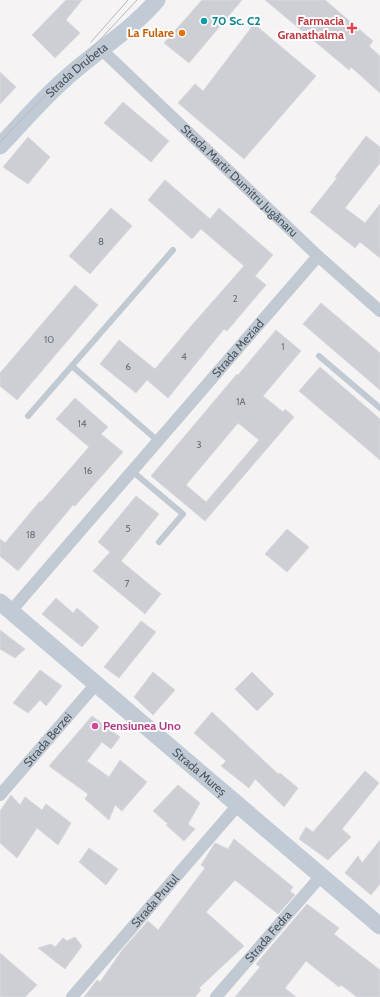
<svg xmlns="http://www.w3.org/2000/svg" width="380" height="997" viewBox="0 0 380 997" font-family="Cabin,sans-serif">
  <rect width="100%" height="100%" fill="#f5f3f3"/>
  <path fill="#cdcfd5" stroke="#d7d9de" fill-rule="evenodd" d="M66,0H82L66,20L80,33L55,58L32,35Z
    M202,0H242L189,63L164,43Z
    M265,0H325L373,41L369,46L380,56V93L351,67L349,70Z
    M254,24L316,76L244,159L178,103L195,84L203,91Z
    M0,72L16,87L0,104Z
    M123,102L169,141L151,162L104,123Z
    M366,136L380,147V163L345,208L365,223L380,204V258L360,242L355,248L310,212L337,178L335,177Z
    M28,137L50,157L28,184L3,167Z
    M165,180L210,219L219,208L273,255L255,276L266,285L227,331L224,329L168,398L147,380L136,393L100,364L119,340L155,369L192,325L244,266L201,229L192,239L148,200Z
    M111,208L132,226L90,274L69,256Z
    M75,285L98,305L17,400L0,386V373Z
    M321,303L380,353V390L303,324Z
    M276,330L301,351L263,396L283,412L285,409L294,417L205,521L151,476L237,374L238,375ZM238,423L259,440L206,502L186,485Z
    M320,367L380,419V460L299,391Z
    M75,398L108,427L101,434L123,452L75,506L73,505L18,571L0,556V539L5,543L40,501L41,502L89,447L56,419Z
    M136,496L159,514L121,561L161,594L145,614L93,571L110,552L98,542Z
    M287,529L309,547L287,572L265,554Z
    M56,598L73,613L77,608L99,627L82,647L42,614Z
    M141,621L156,632L119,678L104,667Z
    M0,630L25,649L15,658L0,649Z
    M40,670L62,686L46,706L40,700L28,713L13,703Z
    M153,672L175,690L153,715L134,697Z
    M252,672L274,694L257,711L235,689Z
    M212,712L278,774L280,773L298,788L284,807L255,779L249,788L221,766L226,761L194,733Z
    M92,716L120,737L111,749L102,742L87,761L109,777L120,760L147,782L122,811L115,805L109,820L85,799L88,794L49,766Z
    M365,771L379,783L342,829L351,837L328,860L299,839L306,827L313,832Z
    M178,785L200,803L188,824L195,829L184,841L166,825L168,824L153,811Z
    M11,795L20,805L25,797L42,810L46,804L71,823L58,845L37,828L17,858L0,843V811Z
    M234,839L293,887L290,891L295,895L278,914L235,880L206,912L244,946L199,988L201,990L195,997H84L97,980L100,982L123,949L148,921L158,930L205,868L201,865L215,843L228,849Z
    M380,840V884L371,895L345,873L358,856L362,863Z
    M89,848L118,869L106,885L79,862Z
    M307,904L339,928L334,934L380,970V997H357L341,985L339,987L306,961L285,988L296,997H235L260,967L256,964Z
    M75,937L82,946L65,969L38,948L51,944L55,947L63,938L67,941Z
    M0,953L37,985L25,997H0Z"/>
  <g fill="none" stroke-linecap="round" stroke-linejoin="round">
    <path stroke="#c1cad2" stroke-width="6" d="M319,356L380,408
      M72,366L158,441
      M28,416L173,250
      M132,471L183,514L159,542"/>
    <g stroke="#c1cad2" stroke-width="12">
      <path id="s1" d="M101,49L318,256L380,311"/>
      <path id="s2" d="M11,611L318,256"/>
      <path id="s3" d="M0,795L96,684"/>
      <path id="s4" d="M72,997L238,805"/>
      <path id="s5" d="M216,997L320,877"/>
    </g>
    <g stroke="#c1cbd6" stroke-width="17">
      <path id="s6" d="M0,146C21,124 41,100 64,80C94,52 131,31 157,0"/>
      <path id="s7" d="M0,602L380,926"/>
    </g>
    <path stroke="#b5b8bd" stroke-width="1" d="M91,42L128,0
      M0,142C45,94 93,49 137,0"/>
  </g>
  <circle fill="#0f9aa8" stroke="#fff" stroke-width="1.5" cx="204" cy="21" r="4"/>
  <path fill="#e0444e" stroke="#fff" stroke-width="1.5" d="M350 22h4v4h4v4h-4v4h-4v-4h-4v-4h4z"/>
  <circle fill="#e8710a" stroke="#fff" stroke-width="1.5" cx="182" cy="33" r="4"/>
  <circle fill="#d1479c" stroke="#fff" stroke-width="1.5" cx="95" cy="726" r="4"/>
  <g text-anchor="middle" stroke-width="4" stroke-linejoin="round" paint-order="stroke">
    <g font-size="10" fill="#6b747e">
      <text x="101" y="245">8</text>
      <text x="235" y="302">2</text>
      <text x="49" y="343">10</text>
      <text x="283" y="350">1</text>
      <text x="184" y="360">4</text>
      <text x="128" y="370">6</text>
      <text x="241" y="405">1A</text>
      <text x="82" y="427">14</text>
      <text x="199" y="448">3</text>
      <text x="88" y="474">16</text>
      <text x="128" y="532">5</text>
      <text x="31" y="538">18</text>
      <text x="127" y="587">7</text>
    </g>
    <g font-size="12" font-weight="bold" fill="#0d838f" stroke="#fff" text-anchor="start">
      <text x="212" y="25">70 Sc. C2</text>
    </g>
    <g font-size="12" font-weight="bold" fill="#be3a42" stroke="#fff" text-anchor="end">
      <text x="344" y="25">Farmacia<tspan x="344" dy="14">Granathalma</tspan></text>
    </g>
    <g font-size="12" font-weight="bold" fill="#c56008" stroke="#fff" text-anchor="end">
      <text x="174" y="37">La Fulare</text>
    </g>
    <g font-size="12" fill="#4a5661" stroke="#fff">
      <text dy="4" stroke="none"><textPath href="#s6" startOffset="108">Strada Drubeta</textPath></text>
      <text dy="4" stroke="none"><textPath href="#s1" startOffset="191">Strada Martir Dumitru Jugănaru</textPath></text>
      <text dy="4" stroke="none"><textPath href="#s2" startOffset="347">Strada Meziad</textPath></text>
      <text dy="4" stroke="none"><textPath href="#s3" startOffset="73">Strada Berzei</textPath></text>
      <text dy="4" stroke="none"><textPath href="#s7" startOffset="262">Strada Mureș</textPath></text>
      <text dy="4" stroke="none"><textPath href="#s4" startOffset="127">Strada Prutul</textPath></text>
      <text dy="4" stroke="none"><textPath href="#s5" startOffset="80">Strada Fedra</textPath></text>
    </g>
    <g font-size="12" font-weight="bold" fill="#b23c85" stroke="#fff" text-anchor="start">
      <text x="103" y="730">Pensiunea Uno</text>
    </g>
  </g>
</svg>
